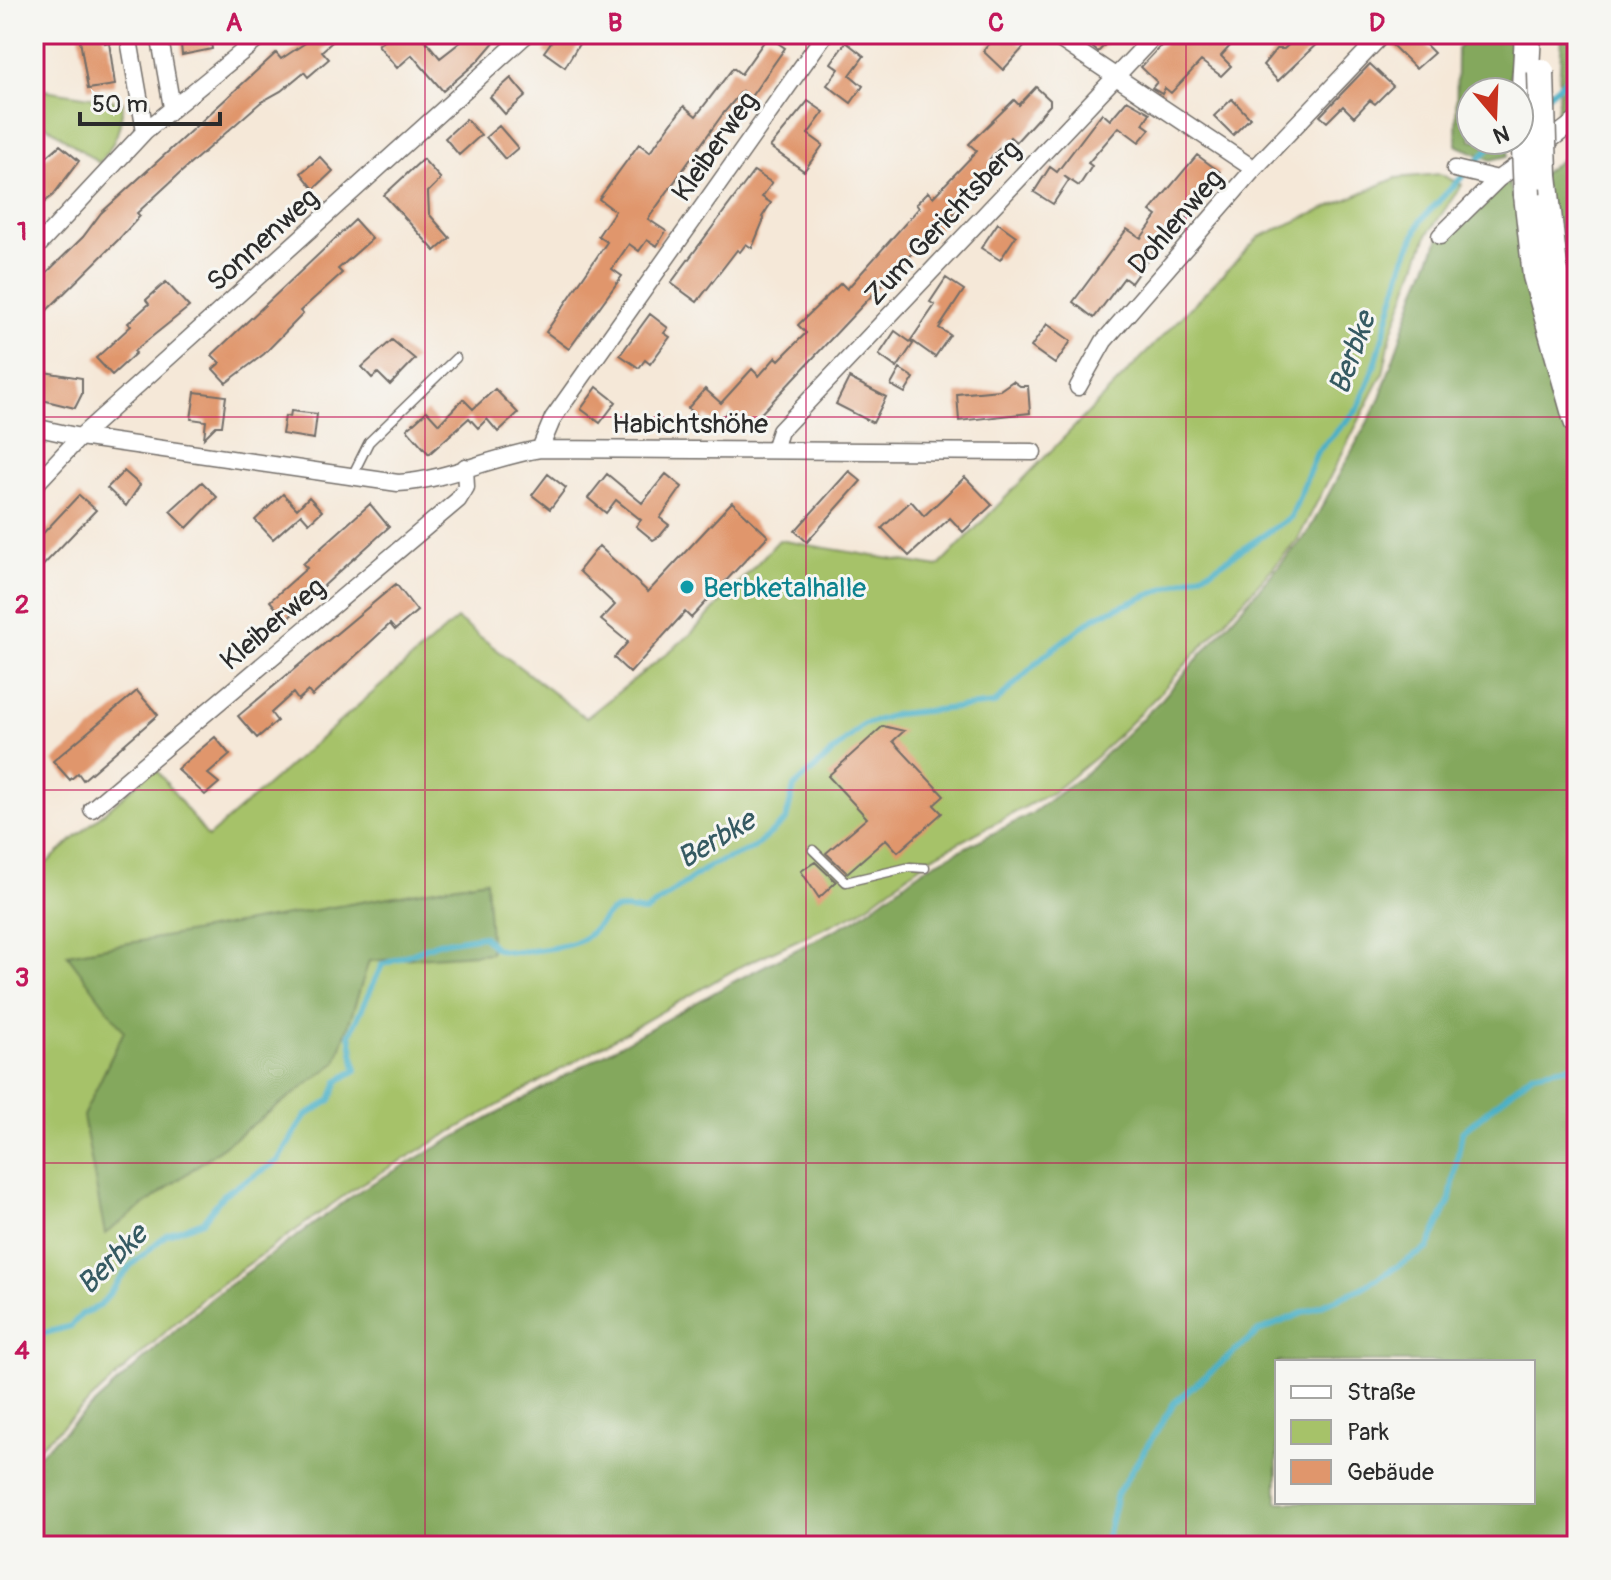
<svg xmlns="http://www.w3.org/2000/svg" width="1611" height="1580" viewBox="0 0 1611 1580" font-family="Pangolin,sans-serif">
  <rect width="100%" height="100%" fill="#f6f6f2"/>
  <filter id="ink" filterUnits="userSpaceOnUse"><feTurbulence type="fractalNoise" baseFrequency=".0125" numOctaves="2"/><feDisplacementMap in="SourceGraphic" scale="16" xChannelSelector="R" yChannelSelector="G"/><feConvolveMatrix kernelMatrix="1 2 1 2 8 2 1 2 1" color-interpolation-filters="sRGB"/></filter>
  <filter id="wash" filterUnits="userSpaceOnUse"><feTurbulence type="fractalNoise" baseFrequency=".006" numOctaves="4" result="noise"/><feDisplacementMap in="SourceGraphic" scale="32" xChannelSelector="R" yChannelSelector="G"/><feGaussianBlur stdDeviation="1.8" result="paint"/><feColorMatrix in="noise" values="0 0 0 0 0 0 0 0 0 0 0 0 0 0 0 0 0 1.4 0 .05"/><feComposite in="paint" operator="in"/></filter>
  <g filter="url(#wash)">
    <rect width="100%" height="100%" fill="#f5e8d8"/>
    <path fill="#a6c269" stroke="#68764a" stroke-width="2" d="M45,90L123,102C121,127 116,144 99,163L34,117Z
      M1440,174L1462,185L1427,235L1391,335L1383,374L1297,541L1158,695L1097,756L1053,792L930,858L859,912L743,965L359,1185L207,1294L34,1452V874L155,768L208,837L457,619L586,718L691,634L779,540L938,567L1259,237L1396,178Z"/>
    <path fill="#84a85d" stroke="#586a44" stroke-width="2" fill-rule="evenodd" d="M1473,34H1513L1509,92H1471V140H1508V156L1491,160L1456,145L1457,49Z
      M1562,34H1577V106L1557,119Z
      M1577,148V1546H34V1459L211,1298L362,1189L735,981L856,919L925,868L1031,814L1086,773L1162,699L1307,534L1379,401L1417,289L1440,236L1508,182L1513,195ZM1277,1362H1533V1502H1277Z
      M486,880L491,953L369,961L336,1063L105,1234L83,1116L124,1031L67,954Z"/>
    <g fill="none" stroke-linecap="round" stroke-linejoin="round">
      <path stroke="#48b0c7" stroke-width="6" d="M1549,94L1577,70
        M34,1336L71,1326L82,1314L100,1306L131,1265L166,1235L203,1221L224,1194L278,1161L305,1116L331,1100L338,1081L356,1070L350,1034L382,965L438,943L483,936C487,940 492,947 497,949C511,956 570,947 583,939C611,919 600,902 645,912L709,866L752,849L786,820L794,787L863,725L896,714L994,704L1045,655L1095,617L1211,570L1291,517L1317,452L1358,409L1376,362L1404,261L1421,220L1497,140
        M1105,1546L1117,1494L1174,1403L1259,1331L1358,1290L1428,1248L1450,1200L1462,1132L1533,1073L1577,1065"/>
    </g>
    <g id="blocks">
      <path fill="#e0966c" d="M79,34H103L105,43L109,42L115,85L88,89Z
        M180,34H210L212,49L182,55Z
        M319,34H341L322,51L329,59L308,77L304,72L281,91L261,102L188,166L137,213L140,216L118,240L34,323V285L83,237L101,213L276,53L281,59Z
        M392,34H420L440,58L471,34H501L478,61L443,91L412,55L397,68L378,45Z
        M557,34H585L565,67L544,52Z
        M998,34H1010L1024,47L1003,70L983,51Z
        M1077,34H1115L1098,52Z
        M1172,34H1217L1230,46L1221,56L1231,66L1221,76L1201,61L1171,93L1165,88L1162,94L1152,88L1157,82L1141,67Z
        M1300,34H1327L1278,81L1263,65L1276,49H1284Z
        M1401,34H1415L1434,53L1416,69L1391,44Z
        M768,36L785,48L750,98L742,91L722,115L648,219L666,231L657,246L647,240L639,251L629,244L612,269L622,276L569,349L546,332L607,242L598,236L615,211L599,199L639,144L650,152L684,106L696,116L733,68L741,74Z
        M846,42L864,56L850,75L863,86L851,103L827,85L839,69L831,63Z
        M1370,64L1393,86L1375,104L1370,100L1354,117L1343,106L1327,122L1320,116Z
        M511,78L526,96L505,114L490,97Z
        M1036,87L1050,100V105L1016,142L1010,137L990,159L996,164L958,203L961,207L907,258L752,423L743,415L739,420L729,410L716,424L706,416L702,420L688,408L705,389L721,403L752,369L759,376L776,357L779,360L806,333L798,325L841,283L847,289L919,208L916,204L928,192L933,197L977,151L969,144L1014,100L1019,105Z
        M1232,99L1250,118L1233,135L1214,116Z
        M1127,100L1150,113L1143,124L1150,129L1139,142L1119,127L1088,163L1092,166L1079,186L1064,176L1069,180L1053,204L1034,192L1050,167L1057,172L1102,113L1110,120Z
        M808,101L824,112L808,134L823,145L804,171L770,147Z
        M466,119L481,135L459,155L445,138Z
        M499,126L518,148L505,159L486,137Z
        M60,145L79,161L53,195L34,211V168Z
        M1197,155L1220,172L1171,240L1166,236L1157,246L1131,283L1124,278L1094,318L1073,302L1127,229L1141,238L1157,216L1150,211Z
        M320,157L333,171L314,189L301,173Z
        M423,159L441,179L428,192L429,214L450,238L435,251L384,195Z
        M754,171L772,183L762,197L771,203L762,217L764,219L752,248L746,244L740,252L737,250L697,302L671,283Z
        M355,220L372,239L338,269L342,273L300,311L303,314L264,354L226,383L213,369L220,363L212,355Z
        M998,223L1016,236L1000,260L981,248Z
        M946,278L964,290L939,328L950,335L935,357L911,340L935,305L930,302Z
        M166,282L189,307L134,351L136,353L112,375L96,358L131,326L128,323L149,304L146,300Z
        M650,314L668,328L664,333L670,337L650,364L645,360L639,368L620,355Z
        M1047,324L1071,341L1055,364L1031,347Z
        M895,331L913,344L897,368L879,355Z
        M392,340L415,359L390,385L378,373L372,378L362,367Z
        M900,369L914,378L905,393L891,385Z
        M44,372L82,378V394L75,408L38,399Z
        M849,378L886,397L873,423L836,404Z
        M1013,381L1020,386H1028L1030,413L959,421L957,394L1000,390Z
        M597,387L616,402L600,423L581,409Z
        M495,389L518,413L498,432L487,419L478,428L469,418L429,454L407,429L427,411L439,424L463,399L473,409Z
        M195,392L226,396L222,426H216L204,438L206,421L191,419Z
        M291,411L317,414L314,439L282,434L285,416L290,417Z
        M124,471L140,485L126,506L107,488Z
        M849,471L861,481L807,542L795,531Z
        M548,474L566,488L550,509L532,495Z
        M607,474L642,503L666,474L682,487L660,518L669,525L660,536L653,540L636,526L641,520L616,500L606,513L588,498Z
        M965,477L992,505L963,532L950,518L909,556L882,528L911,501L924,516Z
        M202,482L217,497L187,528L170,511Z
        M283,494L297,509L309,497L322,511L309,523L301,514L273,539L255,520Z
        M79,495L96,510L34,575V543Z
        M732,502L768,536L691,618L685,612L630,673L614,658L628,642L601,620L615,605L579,571L599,546L648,592Z
        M370,504L389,527L286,620L270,601L307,568L303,564Z
        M396,584L417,611L395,630L390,624L312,696L308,691L298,700L293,693L271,713L277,721L257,738L238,716Z
        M137,691L158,715L83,780L78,773L70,780L53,761Z
        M883,726L904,731L893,741L944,796L934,805L942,813L898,852L886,839L847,873L826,853L867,818L828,776Z
        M215,737L230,755L208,774L219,783L205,795L177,769Z
        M815,862L836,882L819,898L801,871Z"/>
    </g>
  </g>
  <g filter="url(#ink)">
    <use href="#blocks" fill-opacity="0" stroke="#726d68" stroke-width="2"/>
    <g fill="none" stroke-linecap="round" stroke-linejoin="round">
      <defs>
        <path id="lane" d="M352,476L369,442L456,358
          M813,850L846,882L910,867L925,868"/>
        <path id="street" d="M128,34L145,131
          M159,34L172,107
          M1052,34L1254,169
          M1455,169L1498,179
          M1440,236L1498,179L1577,120
          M34,250L145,131L264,34
          M1078,387L1104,341L1254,169L1383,34
          M34,427L80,437L398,483C447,480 491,457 540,449L1033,452
          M540,449L553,418L825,34
          M774,449L780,431L1156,34
          M34,486L80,437L527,34
          M92,809L458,500L466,487L465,467"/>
        <path id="primary" d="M1524,105L1528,34
          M1544,175L1554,268L1577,346
          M1527,195L1536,276L1577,421"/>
      </defs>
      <use href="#lane" stroke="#726d68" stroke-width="11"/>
      <use href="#street" stroke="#726d68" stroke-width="19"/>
      <use href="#primary" stroke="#726d68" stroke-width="29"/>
      <use href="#lane" stroke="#fff" stroke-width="8"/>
      <use href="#street" stroke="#fff" stroke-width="16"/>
      <use href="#primary" stroke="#fff" stroke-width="26"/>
      <defs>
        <path id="primary-bridge" d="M1541,72L1544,175
          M1525,149L1527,195"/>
      </defs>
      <use href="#primary-bridge" stroke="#726d68" stroke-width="29" stroke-linecap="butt"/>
      <use href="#primary-bridge" stroke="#fff" stroke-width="26"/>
    </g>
  </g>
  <path fill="none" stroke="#c2185b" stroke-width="2" stroke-opacity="0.55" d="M425,34V1546M806,34V1546M1186,34V1546M34,417H1577M34,790H1577M34,1163H1577"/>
  <circle fill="#0f9aa8" stroke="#f6f6f2" stroke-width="3" cx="687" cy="587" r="8"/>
  <g text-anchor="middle" stroke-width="6" stroke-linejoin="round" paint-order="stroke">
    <g font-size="28" fill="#2b2b2b" stroke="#f6f6f2">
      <text transform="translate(714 146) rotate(-55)" y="10">Kleiberweg</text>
      <text transform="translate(1175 221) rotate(-49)" y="10">Dohlenweg</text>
      <text transform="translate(942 222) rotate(-47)" y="10">Zum Gerichtsberg</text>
      <text transform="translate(262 239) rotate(-42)" y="10">Sonnenweg</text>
      <text x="690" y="433">Habichtshöhe</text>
      <text transform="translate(272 623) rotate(-40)" y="10">Kleiberweg</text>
    </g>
    <g font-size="28" fill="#0d838f" stroke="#f6f6f2" text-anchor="start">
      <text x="703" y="597">Berbketalhalle</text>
    </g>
    <g font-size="30" font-style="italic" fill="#355a62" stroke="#f6f6f2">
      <text transform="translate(1352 353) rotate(-70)" y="10">Berbke</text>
      <text transform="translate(716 839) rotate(-31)" y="10">Berbke</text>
      <text transform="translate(112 1259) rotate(-45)" y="10">Berbke</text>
    </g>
  </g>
  <rect width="1611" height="1580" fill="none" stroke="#f6f6f2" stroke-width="88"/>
  <rect x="1275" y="1360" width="260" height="144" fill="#f6f6f2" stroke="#a5a5a2" stroke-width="2"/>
  <rect x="1291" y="1386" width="40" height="12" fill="#ffffff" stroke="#a5a5a2" stroke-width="2"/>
  <text x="1347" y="1400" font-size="24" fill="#2b2b2b">Straße</text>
  <rect x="1291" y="1420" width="40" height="24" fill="#a6c269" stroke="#a5a5a2" stroke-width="2"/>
  <text x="1347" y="1440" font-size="24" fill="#2b2b2b">Park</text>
  <rect x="1291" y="1460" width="40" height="24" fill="#e0966c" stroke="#a5a5a2" stroke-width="2"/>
  <text x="1347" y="1480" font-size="24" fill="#2b2b2b">Gebäude</text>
  <g transform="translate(1495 116) rotate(161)"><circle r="38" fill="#f6f6f2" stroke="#a5a5a2" stroke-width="2"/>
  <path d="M0-6L14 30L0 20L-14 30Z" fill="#c8321e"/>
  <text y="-12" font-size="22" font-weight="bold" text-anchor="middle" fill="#2b2b2b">N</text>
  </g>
  <path d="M80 112v12h140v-12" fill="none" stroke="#2b2b2b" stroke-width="4"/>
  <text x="92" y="112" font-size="24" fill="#2b2b2b" stroke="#f6f6f2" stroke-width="6" paint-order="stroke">50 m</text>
  <rect x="44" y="44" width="1523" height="1492" fill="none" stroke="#c2185b" stroke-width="3"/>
  <g font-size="26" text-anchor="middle" font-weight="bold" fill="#c2185b">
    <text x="234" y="31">A</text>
    <text x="615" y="31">B</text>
    <text x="996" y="31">C</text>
    <text x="1377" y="31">D</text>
    <text x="22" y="240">1</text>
    <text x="22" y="613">2</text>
    <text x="22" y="986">3</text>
    <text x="22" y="1359">4</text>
  </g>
</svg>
